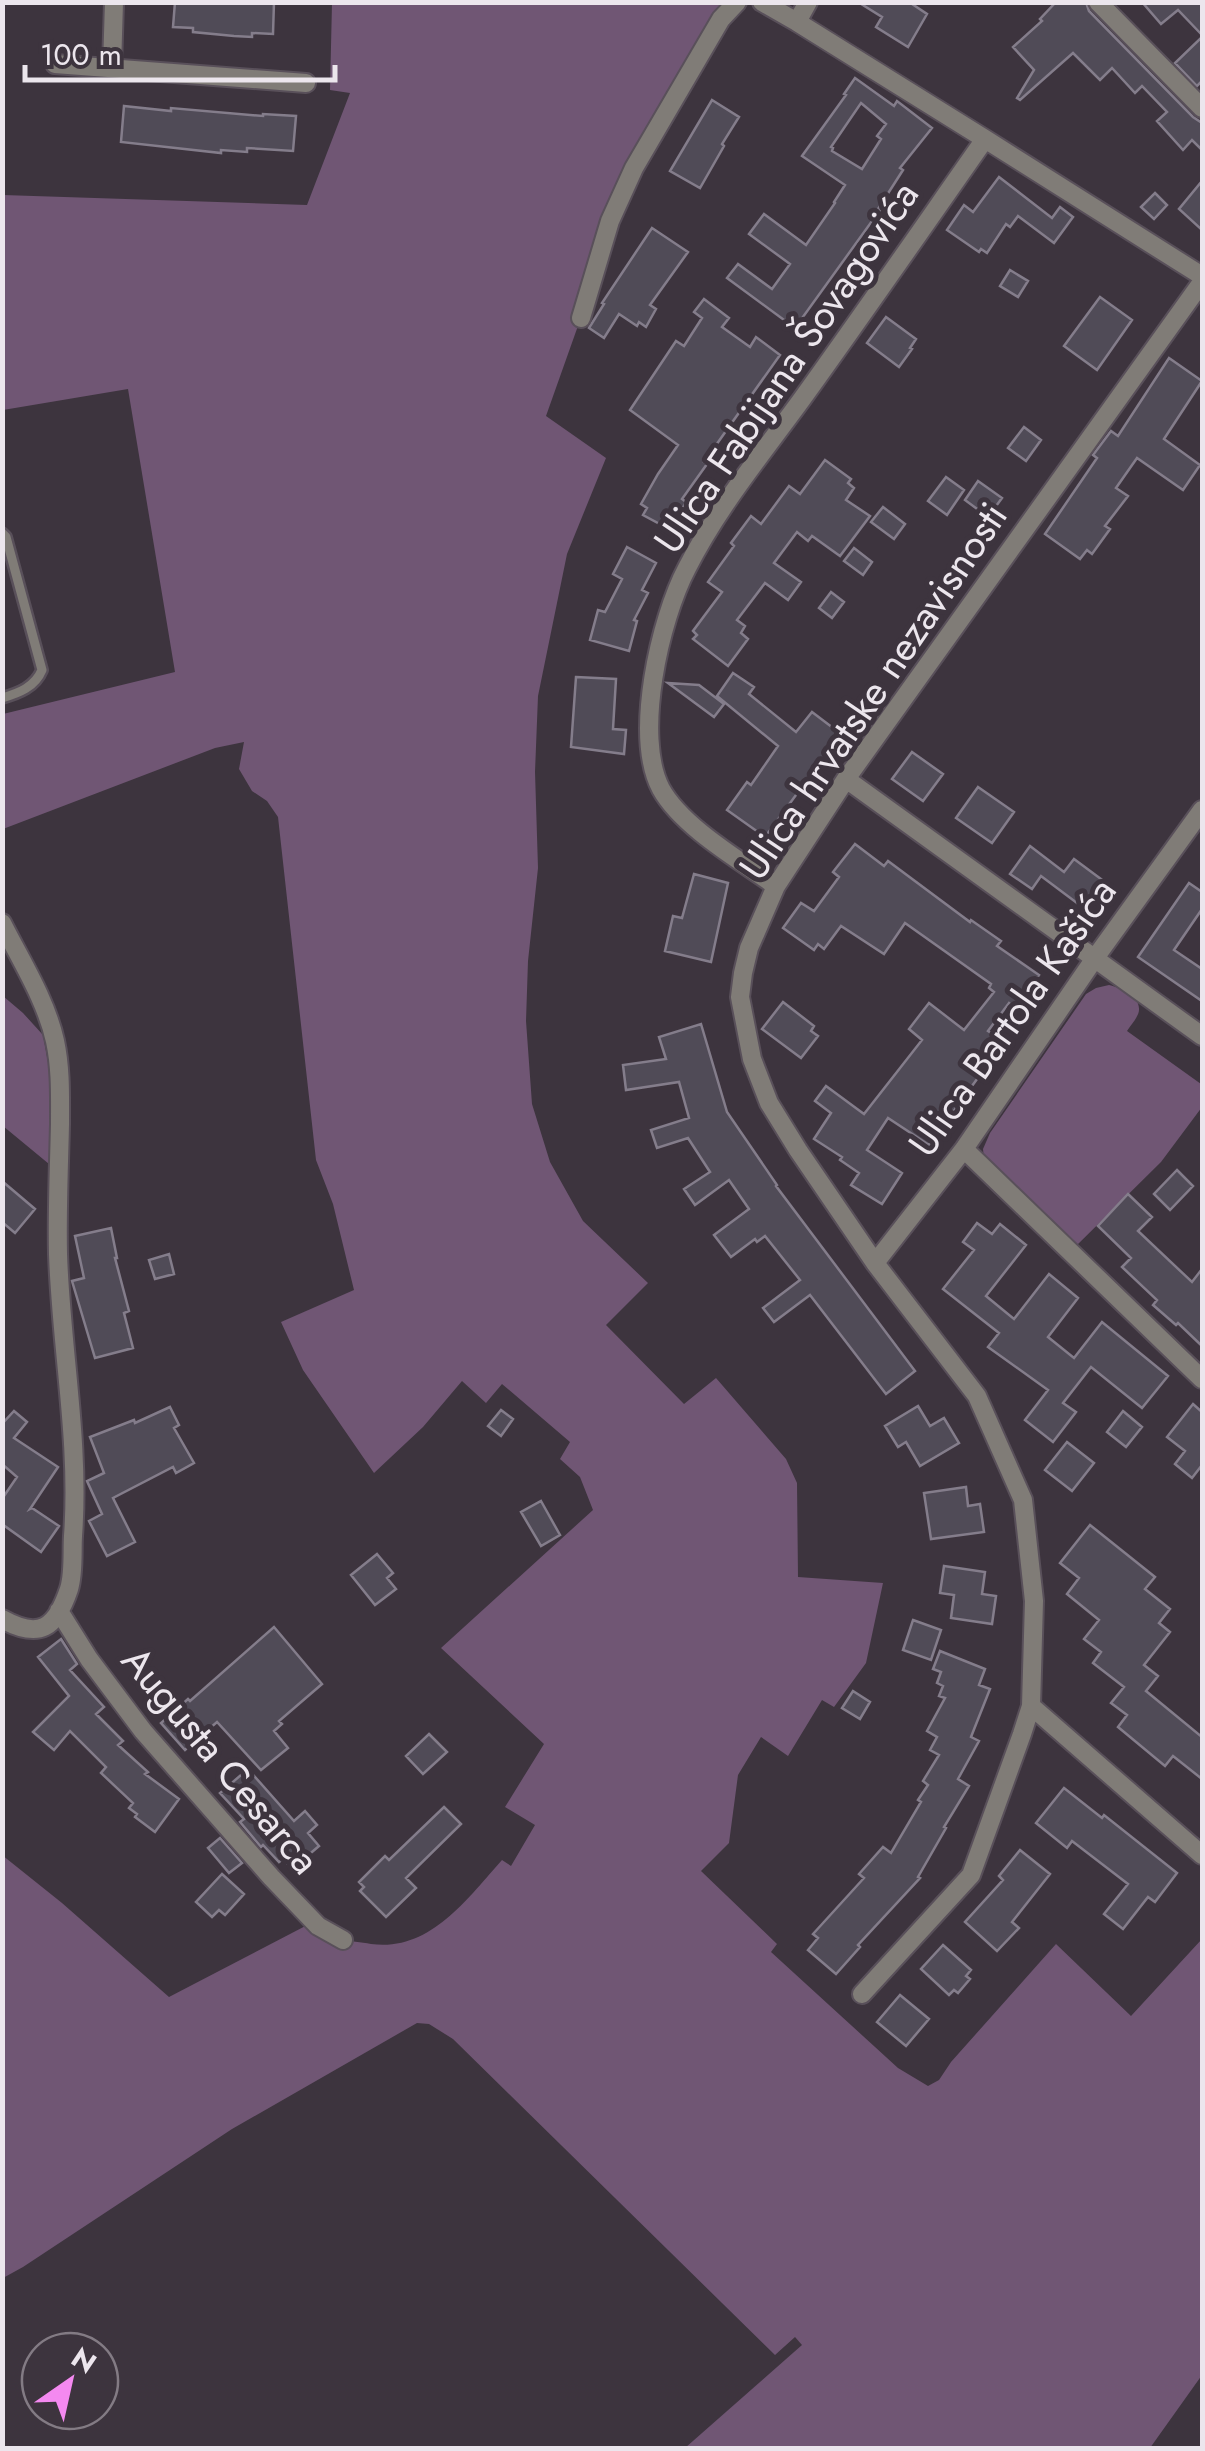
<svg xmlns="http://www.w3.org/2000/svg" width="1205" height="2451" viewBox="0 0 1205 2451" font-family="Jost,sans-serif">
  <rect width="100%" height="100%" fill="#3d343e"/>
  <path fill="#705674" d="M332,3H737L634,168L546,416L606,458L567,554L538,696L535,772L538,868L528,961L526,1021L532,1104L550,1162L583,1221L648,1283L606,1325L684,1404L716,1378L786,1459L797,1483L798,1577L883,1583L866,1663L834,1707L822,1700L788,1756L761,1737L738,1775L729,1843L701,1871L777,1944L771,1952L898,2068L928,2086L939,2080L951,2062L1056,1944L1131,2016L1202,1939V2375L1150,2448H685L802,2345L795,2337L775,2355L453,2039L429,2024L417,2023L232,2129L23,2267L3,2278L2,1855L62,1903L169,1997L315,1921C323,1927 332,1934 341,1938C350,1942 361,1942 371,1944C430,1952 467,1899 502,1860L511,1866L535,1825L505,1807L544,1744L441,1648L593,1510L580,1477L560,1459L570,1442L502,1384L486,1403L462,1381L423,1427L374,1473L303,1370L281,1322L354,1290L333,1204L316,1160L278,817L267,801L252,791L239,769L244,742L215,748L3,829V714L175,672L128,389L3,410V195L307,205L350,93L330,90Z
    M1109,985C1120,988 1140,995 1139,1010C1139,1016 1131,1025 1127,1031L1201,1084L1202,1082V1107L1161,1162L1073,1249L984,1159L983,1149L990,1133L1086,994L1096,988Z
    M3,996L23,1013L43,1035L50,1073L49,1164L3,1126Z"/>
  <path fill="#504b57" stroke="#847d8b" stroke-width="2.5" fill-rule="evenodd" d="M175,2H274L273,34L252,33V37L234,36L193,32V28L173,27Z
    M858,2H909L927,14L908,47L876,27L882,17Z
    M1056,2H1086L1089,11L1193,117L1202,123V150L1192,140L1183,150L1157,121L1167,112L1142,86L1135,93L1112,68L1100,80L1073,53L1020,100L1017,98L1034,70L1013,47L1042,21L1040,19Z
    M1142,2H1202V35L1178,10L1161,24Z
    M1202,37V81L1197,86L1175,63Z
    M855,78L894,106L897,101L932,128L900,168L903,170L878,209L880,210L795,328L727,278L738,264L772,289L790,264L749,234L764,214L806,245L835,203L834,202L845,185L802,156L846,95L844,94ZM861,103L886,124L877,136L881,139L862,169L832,151L833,148L831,147Z
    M712,100L739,117L722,144L724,146L700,188L670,171Z
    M124,106L171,111V108L263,116V114L296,116L293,151L247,148V152L221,150V153L121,142Z
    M999,177L1052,218L1060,207L1073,217L1054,243L1018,216L1010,227L1006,224L987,253L981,249L979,252L947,230L964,205L973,212Z
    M1202,181V230L1179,209Z
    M1155,193L1167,205L1154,219L1141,207Z
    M652,228L688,252L650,305L656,309L646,327L639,322L637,326L619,314L604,338L589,328L604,304L602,303Z
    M1010,270L1028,281L1018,297L1000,286Z
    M1100,297L1132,320L1097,370L1064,346Z
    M704,299L729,318L722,327L750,347L756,337L780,355L704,462L707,464L682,499L686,502L671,530L643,515L647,508L641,504L658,474L678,445L630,410L676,341L684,346L702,318L694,312Z
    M886,317L916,339L910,348L912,349L899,367L867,343Z
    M1169,358L1202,381L1164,439L1200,465L1183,490L1137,458L1116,488L1128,496L1105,526L1110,529L1092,554L1087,550L1080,559L1045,534L1097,458L1093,455L1111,431L1118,436Z
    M1024,427L1041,440L1026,461L1008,448Z
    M825,460L851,479L848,483L854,488L846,500L870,516L840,556L812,536L808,541L797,532L774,563L801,582L788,600L765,583L737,620L745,626L741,633L748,639L728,666L693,639L697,635L693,631L722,592L708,582L734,546L731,543L751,516L761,524L789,486L800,494Z
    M946,477L964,490L947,515L928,501Z
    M978,481L1002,498L988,517L965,500Z
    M883,507L905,524L894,539L871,522Z
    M627,547L656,563L642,590L648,593L634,620L637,621L629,651L590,640L598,610L605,612L622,579L613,574Z
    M854,548L872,562L863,575L844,561Z
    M831,592L844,602L832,618L819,608Z
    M733,673L754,687L749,694L796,732L812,712L841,734L765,837L727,810L747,782L751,785L778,746L717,696Z
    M576,677L616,679L613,729L626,730L624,754L571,747Z
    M668,683L699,685L724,704L714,717Z
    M912,752L943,774L923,801L892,779Z
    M978,787L1014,812L992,843L956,818Z
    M855,844L884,866L888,861L970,922L971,920L1001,941L997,946L1039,975L1015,1008L1009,1003L988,1031L1004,1042L929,1145L888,1118L867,1150L902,1173L882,1204L851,1185L859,1173L840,1160L842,1157L814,1139L831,1113L815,1101L826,1086L864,1114L922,1040L909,1029L929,1003L964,1030L994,992L989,988L991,984L905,923L884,954L841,926L824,949L818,944L814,950L783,928L801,903L814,911L839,877L833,872Z
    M1030,846L1064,872L1074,859L1105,882L1085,909L1041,876L1032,889L1010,874Z
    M694,874L728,883L711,962L665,951L673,916L682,918Z
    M1189,883L1202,892V909L1174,950L1202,969V1001L1138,957Z
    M783,1002L814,1026L811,1031L818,1036L801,1058L762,1029Z
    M701,1024L727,1112L777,1185L776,1186L915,1371L886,1394L810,1295L774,1322L763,1308L800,1280L765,1236L757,1242L755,1239L731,1257L714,1235L749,1209L729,1180L695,1205L684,1189L710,1172L688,1138L657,1148L651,1130L689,1118L679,1082L626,1090L623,1065L666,1059L659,1037Z
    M1177,1170L1193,1186L1170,1210L1154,1194Z
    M2,1181L35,1209L15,1233L2,1222Z
    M1128,1194L1152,1217L1138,1231L1192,1282L1202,1269V1346L1178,1323L1176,1325L1153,1305L1157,1300L1122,1267L1131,1258L1098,1226Z
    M977,1223L992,1234L1000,1224L1026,1245L986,1296L1014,1319L1049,1274L1078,1298L1048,1337L1074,1358L1102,1322L1168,1376L1142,1408L1091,1367L1063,1403L1076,1412L1053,1442L1025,1420L1048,1390L988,1347L999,1333L943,1289L974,1250L963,1242Z
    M111,1228L117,1258H115L129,1311L124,1313L133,1348L95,1358L72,1281L84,1278L75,1236Z
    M169,1254L174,1274L155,1279L149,1260Z
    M1193,1404L1202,1412V1465L1192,1478L1175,1464L1185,1451L1167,1437Z
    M918,1406L930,1426L944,1418L959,1443L920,1466L906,1442L898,1447L885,1426Z
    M170,1407L179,1425L174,1428L194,1463L176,1473L173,1467L113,1498L135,1542L107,1556L89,1521L102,1514L87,1481L104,1473L90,1437L134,1420L135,1423Z
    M501,1410L513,1419L501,1436L488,1426Z
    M14,1411L27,1422L14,1438L58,1467L30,1509L32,1508L59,1526L41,1552L2,1524V1499L17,1477L2,1464V1424Z
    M1123,1411L1142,1427L1126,1447L1107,1432Z
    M1067,1442L1094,1463L1072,1491L1045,1470Z
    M966,1487L968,1506L980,1504L984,1532L931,1539L924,1493Z
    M541,1501L560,1535L541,1546L521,1512Z
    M1090,1525L1155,1577L1145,1589L1170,1609L1159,1623L1170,1632L1144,1665L1158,1676L1146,1691L1202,1737V1779L1173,1756L1165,1766L1118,1727L1127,1715L1111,1703L1124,1687L1093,1663L1101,1652L1084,1639L1099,1620L1067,1594L1079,1578L1060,1563Z
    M377,1554L393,1573L387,1578L396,1589L375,1605L351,1575Z
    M944,1566L985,1572L982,1594L996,1596L992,1624L951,1618L954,1595L940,1593Z
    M913,1620L941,1630L931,1660L903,1650Z
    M274,1627L322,1684L279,1721L282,1724L274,1731L288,1748L261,1770L217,1722L185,1750L161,1723L188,1699L190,1701Z
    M61,1639L77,1664L70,1670L104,1707L96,1714L123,1741L118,1745L148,1772L145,1774L179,1799L155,1832L135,1817L137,1814L129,1808L133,1803L101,1773L106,1767L70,1731L54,1750L33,1732L69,1696L38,1657Z
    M940,1651L985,1669L979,1685L990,1689L971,1737L979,1741L958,1779L969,1786L944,1827L946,1828L918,1877L920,1878L858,1945L860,1947L836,1974L808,1950L818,1938L813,1934L864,1878L859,1874L883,1847L891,1853L921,1802L918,1800L928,1785L923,1781L939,1755L930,1750L937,1737L927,1731L945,1698L939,1696L943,1686L937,1683L941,1672L933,1669Z
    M853,1691L870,1702L860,1719L842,1708Z
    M429,1734L447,1752L423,1774L406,1756Z
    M248,1769L294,1821L305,1811L317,1825L308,1833L319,1846L292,1869L283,1859L279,1862L263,1845L261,1847L240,1822L244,1819L220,1793Z
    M1064,1788L1102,1818L1104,1815L1177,1873L1155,1902L1148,1897L1123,1929L1104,1914L1128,1884L1072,1841L1067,1848L1036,1823Z
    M444,1807L461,1824L406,1878L416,1888L386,1917L360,1891L364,1887L359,1882L385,1856L389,1860Z
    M220,1838L242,1863L229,1873L208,1848Z
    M1020,1850L1050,1874L1012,1922L1019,1928L997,1951L965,1922L1003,1880L999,1876Z
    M222,1874L244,1894L225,1915L219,1910L212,1917L196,1902Z
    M943,1945L971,1970L966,1976L970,1979L958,1993L954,1990L949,1995L921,1969Z
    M900,1995L929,2019L906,2046L877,2022Z"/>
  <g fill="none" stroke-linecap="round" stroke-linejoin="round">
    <defs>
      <path id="lane" d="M2,533L6,537L42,670C35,687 19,693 2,698"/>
      <path id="street" d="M762,2L797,22L985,139L1202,276
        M1098,2L1202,108
        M797,22L808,2
        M55,64L306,83
        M112,67L114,2
        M581,318L610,221L634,168L721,19L737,2
        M846,779L1202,1036
        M776,886C741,861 682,827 661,789C633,736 660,619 687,568C718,507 762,454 802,399C864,313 924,226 985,139
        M2,923C21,961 46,1000 55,1041C61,1069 60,1096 60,1124C59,1168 57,1211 58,1254C61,1348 80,1441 73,1536C72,1552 74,1573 69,1589C56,1628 40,1640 2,1619
        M964,1149L1202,1379
        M875,1263L964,1149L1095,958L1202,810
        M59,1611L89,1659L143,1731L271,1877L318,1926L343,1940
        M1031,1706L1202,1855
        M862,1994L971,1875L1022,1734L1031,1706L1034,1601L1023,1500L977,1396L875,1263L798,1150L769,1103L752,1059L740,997L743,973L749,948L776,886L846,779L1202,282"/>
    </defs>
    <use href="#lane" stroke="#59505a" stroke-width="14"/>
    <use href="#street" stroke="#59505a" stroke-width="22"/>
    <use href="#lane" stroke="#807c77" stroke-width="9"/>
    <use href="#street" stroke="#807c77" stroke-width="18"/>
  </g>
  <g text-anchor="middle" stroke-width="10" stroke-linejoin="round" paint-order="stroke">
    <g font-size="40" fill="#ece6ed" stroke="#3d343e">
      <text transform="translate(786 367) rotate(-56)" y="14">Ulica Fabijana Šovagovića</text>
      <text transform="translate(873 691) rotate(-56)" y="14">Ulica hrvatske nezavisnosti</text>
      <text transform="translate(1012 1017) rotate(-55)" y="14">Ulica Bartola Kašića</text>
      <text transform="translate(221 1760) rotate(50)" y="14">Augusta Cesarca</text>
    </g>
  </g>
  <rect width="1205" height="2451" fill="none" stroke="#ece6ed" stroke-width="10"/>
  <g transform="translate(70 2381) rotate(34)"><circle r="48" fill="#3d343e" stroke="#837b84" stroke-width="2.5"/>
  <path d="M0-8L18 38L0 25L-18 38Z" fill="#f489f0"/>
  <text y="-15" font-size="28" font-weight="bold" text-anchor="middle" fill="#ece6ed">N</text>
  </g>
  <path d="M25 65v15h310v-15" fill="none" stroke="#ece6ed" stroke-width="5"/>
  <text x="40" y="65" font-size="30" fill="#ece6ed" stroke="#3d343e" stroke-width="8" paint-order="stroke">100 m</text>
</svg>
